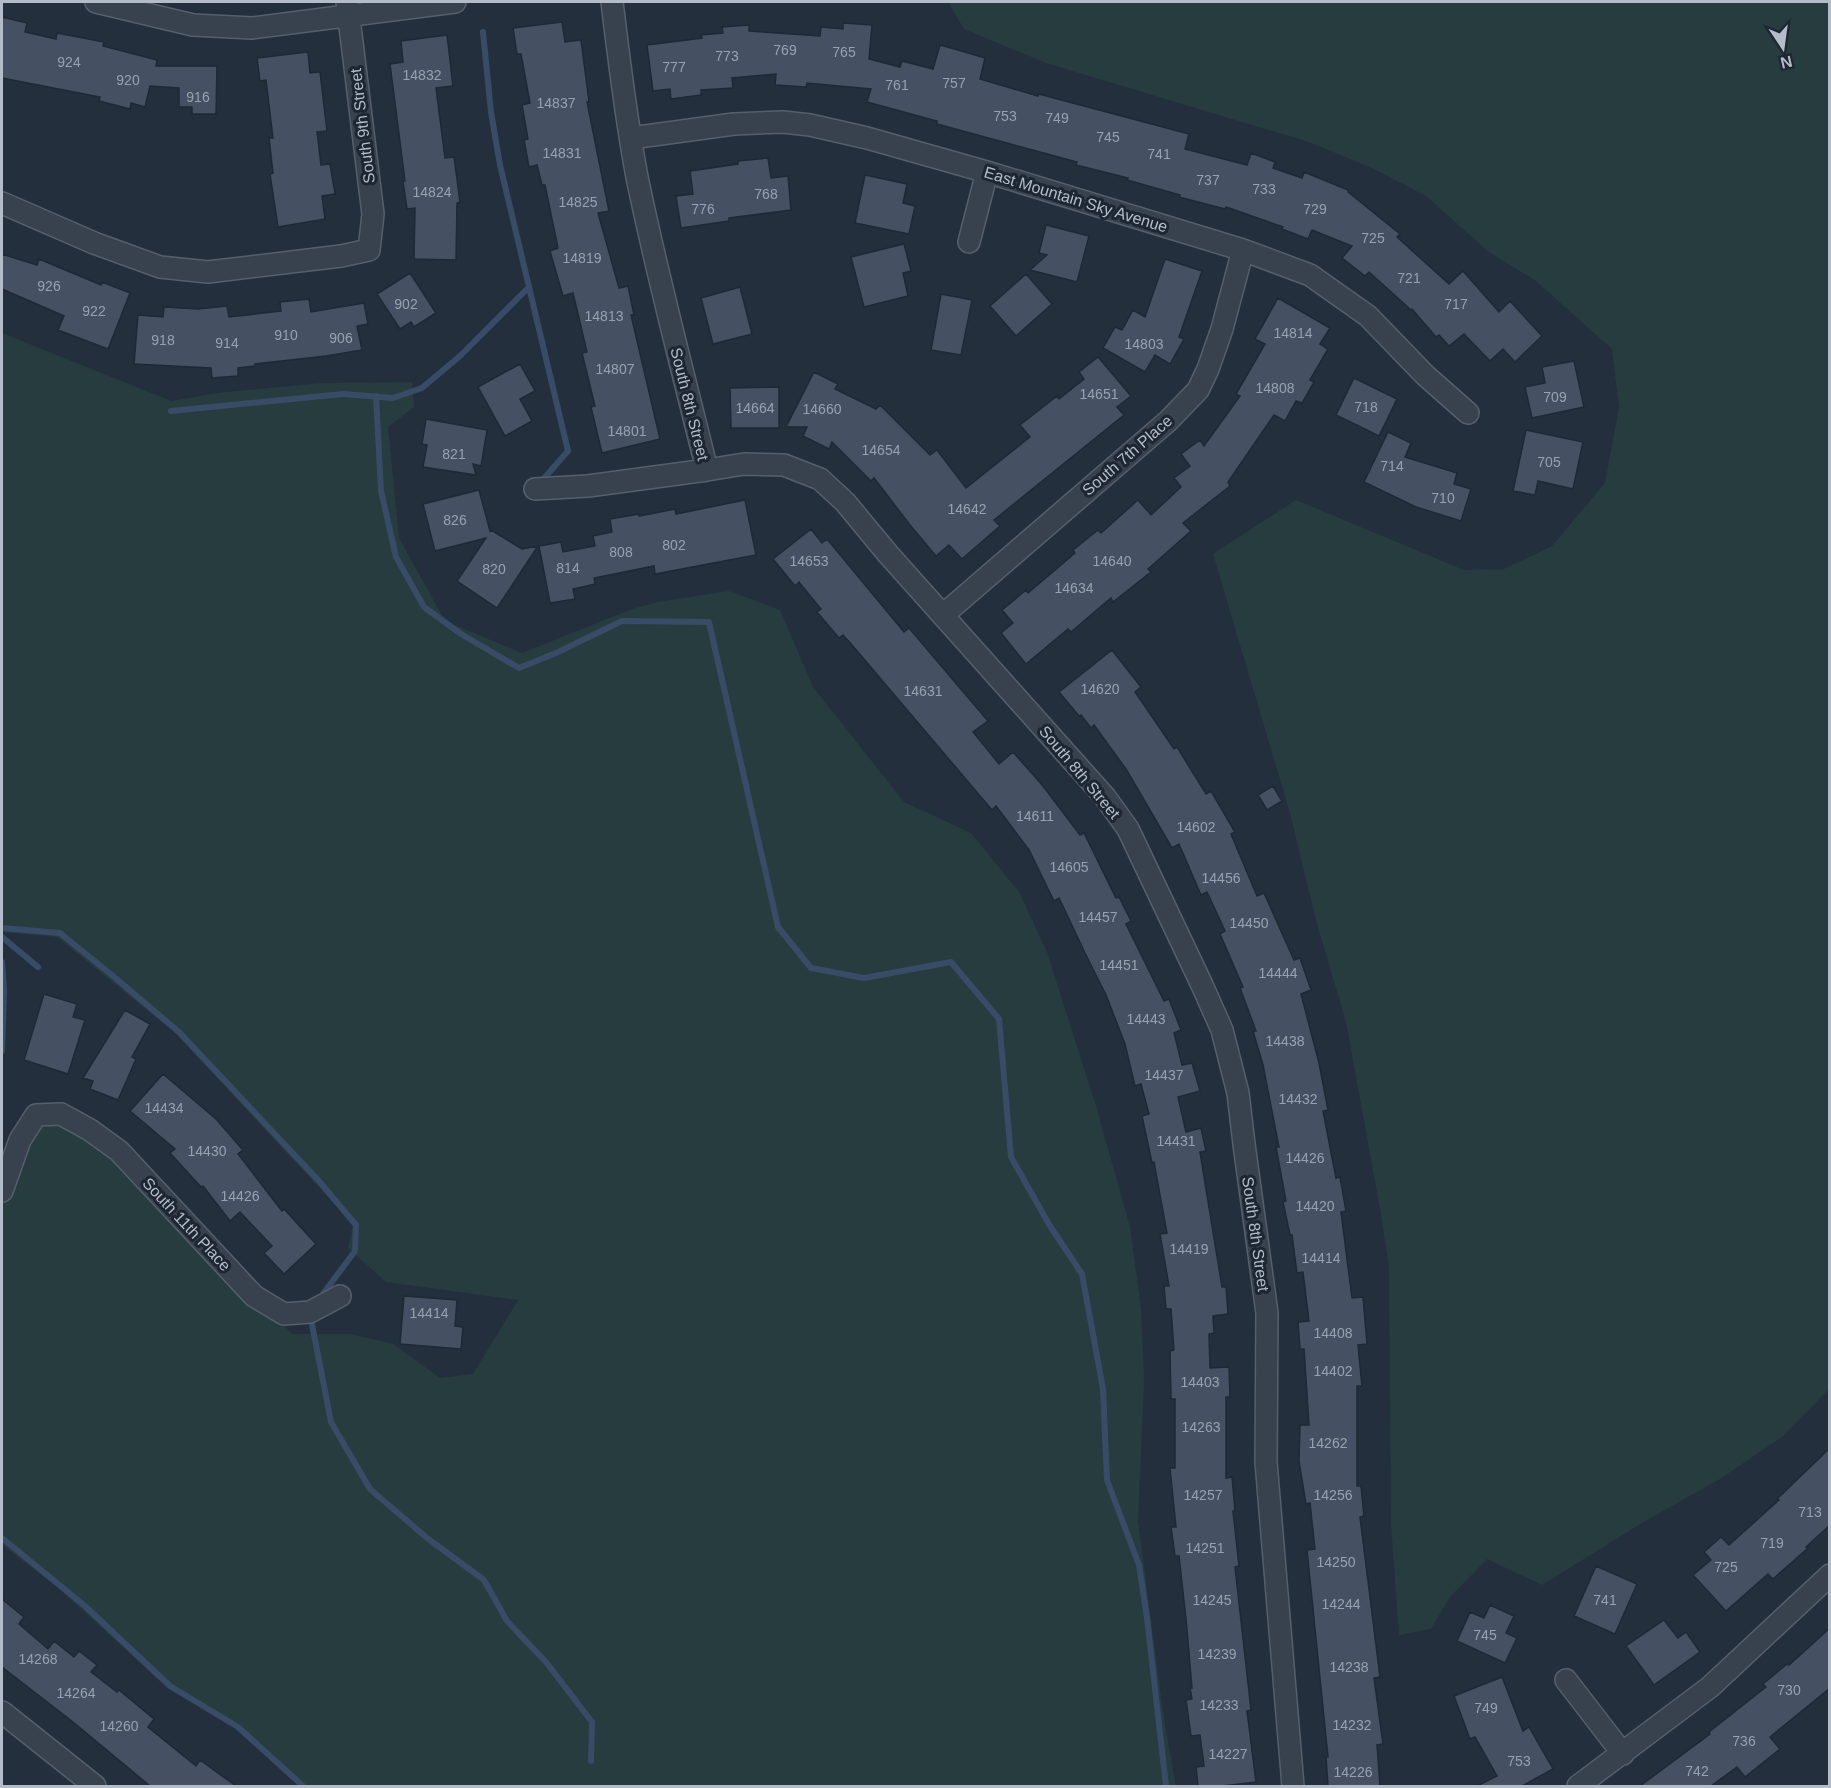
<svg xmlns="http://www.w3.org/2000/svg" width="1831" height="1788" viewBox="0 0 1831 1788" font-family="Helvetica,sans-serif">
  <rect width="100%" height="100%" fill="#242f3e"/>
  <path fill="#263c3f" d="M948,2H1829V1389L1782,1437L1720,1479L1642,1523L1542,1585L1487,1559L1450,1597L1431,1629L1399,1635L1391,1525L1389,1268L1382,1220L1346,1022L1317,924L1290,813L1213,554L1296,500L1464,570L1504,569L1552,546L1605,483L1619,408L1612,349L1536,281L1489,252L1426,196L1372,168L1309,142L1046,63L964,29Z
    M2,333L171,401L217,393L322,383L412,382L414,407L388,427L399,538L445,621L522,653L632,609L658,602L729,591L780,610L813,687L904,802L971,833L1019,892L1047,952L1096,1106L1130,1227L1141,1308L1144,1381L1138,1521L1164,1719L1176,1786H301L227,1719L160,1681L56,1586L2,1545V1191L36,1115L90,1130L292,1334H351L393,1344L440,1378L473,1374L518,1300L386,1282L348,1248L353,1224L175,1033L57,937L2,932Z"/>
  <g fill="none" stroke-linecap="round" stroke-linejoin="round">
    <path stroke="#394c67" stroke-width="6" d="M483,32L491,112L500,165L568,451L539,484
      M376,396L381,491L396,557L424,607L461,634L519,668L556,653L622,621L709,622L778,927L811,968L864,978L951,962L999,1019L1011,1157L1050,1226L1082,1274L1103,1389L1107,1480L1139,1565L1147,1618L1166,1786
      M171,411L343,394L393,398L422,388L460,356L529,287
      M2,928L60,933L113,976L179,1032L319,1181L356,1225L355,1251L320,1298
      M2,937L38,967
      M2,962L4,991L2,1051
      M310,1314L331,1422L370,1489L427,1538L484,1580L507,1621L546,1662L592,1722L591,1761
      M2,1538L85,1606L170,1686L238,1727L303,1786"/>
  </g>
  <path fill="#455162" stroke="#1f2835" stroke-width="1.5" d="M2,17L27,23L25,32L56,39L57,33L104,42L103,46L157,60L156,66H217L216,114H192V107H179V88L150,86L145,107L131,103L130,109L99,101L100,97L2,78Z
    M562,22L565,42L581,40L589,102H587L609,211L598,213L619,288L628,286L634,315H631L660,439L602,453L591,407L595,406L582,353L587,352L573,293L563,296L550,251L558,248L545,185H542L537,165L529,167L524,140L528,139L522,105L530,103L521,54H517L513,28Z
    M843,23L872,25L869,59L900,67L902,61L933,69L940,45L958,50L985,58L980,79L1038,96L1039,94L1189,134L1185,149L1247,165L1251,153L1275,162L1273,168L1302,178L1304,172L1348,190V192L1400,234L1397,237L1449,284L1463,271L1499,312L1510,301L1542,336L1515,362L1503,349L1490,361L1464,334L1449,346L1439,335L1436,337L1412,309L1411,310L1369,272L1365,276L1342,258L1352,246L1312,230L1308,239L1282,229L1283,227L1226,207L1225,209L1179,197L1180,195L1127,180L1128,178L1076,165L1077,162L937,124V121L867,102L871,89L807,83L806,87L775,85L776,74L732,78L733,88L701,90V95L671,99L670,89L653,91L647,45L702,38L701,35L723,33L722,27L749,25V31L820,36L821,27L843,29Z
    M447,35L453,86L436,88L445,158L454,157L460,202L457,203L456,260L414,259L415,208L407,209L403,181H405L390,64L403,62L401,41Z
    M308,52L310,73L320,72L327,131L317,132L321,165L330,164L335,194L322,196L325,219L278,227L270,174L273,173L269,138H273L266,80L260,81L257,58Z
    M768,158L771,178L788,176L791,210L729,218V221L681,228L676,196L693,194L690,171L738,164V161Z
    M865,175L907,184L903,203L915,206L909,234L855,223Z
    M1046,225L1089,236L1077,282L1030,270L1047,255L1039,253Z
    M904,244L911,271L903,273L908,296L864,307L851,257Z
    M2,254L37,265L39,259L101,285L102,282L130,293L108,349L58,330L64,316L2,289Z
    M1165,259L1202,271L1179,337L1184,339L1170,364L1155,355L1145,372L1103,348L1115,327L1122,330L1133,310L1145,317Z
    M410,273L436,313L414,327L411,322L400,329L377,294Z
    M1026,274L1052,304L1016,336L990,306Z
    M740,287L752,334L713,344L701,298Z
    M941,294L972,300L961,355L931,350Z
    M1278,298L1330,328L1320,344L1328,349L1310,380L1314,382L1302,403L1296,401L1285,421L1274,415L1228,482L1230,486L1183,523L1191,531L1148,569L1151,572L1113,602L1111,598L1071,632L1068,629L1026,664L1001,633L1013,623L1002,610L1026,590L1028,593L1075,553L1073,550L1098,530L1101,533L1138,500L1151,515L1181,487L1174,478L1190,466L1181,454L1200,440L1204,446L1240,396L1236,394L1265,344L1255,339Z
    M309,299L311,312L364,303L368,324L357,326L362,350L326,356L255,364V366L238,368V376L212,378L211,368L134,364L138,315L163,317L164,307L198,309L227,306L229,317L281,311L280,302Z
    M1098,357L1131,396L1117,407L1124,415L994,520L1000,526L962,559L949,545L936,556L910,525L874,478L871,481L832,442L829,449L803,436L807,427H786L814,372L838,384L835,389L876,409L880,405L930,455L937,450L966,488L1030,437L1020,425L1057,396L1059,399L1084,379L1079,372Z
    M1574,361L1584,407L1532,418L1525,387L1545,383L1542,367Z
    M520,364L535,391L520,399L532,421L505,436L478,387Z
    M1354,378L1397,399L1379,436L1336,415Z
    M779,387V428H731L730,388Z
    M426,419L487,430L481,466L473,464L476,475L423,467L427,445L422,444Z
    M1526,430L1583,442L1573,489L1538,481L1535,495L1513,491Z
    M1388,432L1411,443L1405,457L1457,473L1454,484L1471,489L1461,521L1416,507L1364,482Z
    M479,490L490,531L491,530L522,549L538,546L497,608L457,581L486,538L435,551L423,504Z
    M745,500L756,555L655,574L654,566L594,578L595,584L573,589L575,599L550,603L539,546L561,542L563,552L595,546L593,536L612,532L610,519L639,514V516L675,509L676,514Z
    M811,529L822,543L827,539L904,632L909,628L988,721L973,732L999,764L1013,752L1043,786L1080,835L1084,833L1116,898L1119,897L1131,921L1126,924L1164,1001L1169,999L1181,1030L1174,1033L1182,1065L1192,1063L1200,1091L1178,1097L1186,1132L1201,1128L1206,1151L1200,1152L1222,1287H1226L1228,1314L1213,1316L1214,1333L1209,1334L1210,1368L1229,1367L1230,1397H1226V1478L1232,1477L1235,1511H1233L1239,1566L1235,1567L1251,1710L1247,1711L1256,1782L1222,1786H1198L1196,1767L1204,1766L1200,1735L1191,1736L1186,1700L1192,1699L1190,1688H1192L1186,1619L1179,1556H1175L1171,1527H1176L1170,1468H1175V1399H1171L1170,1351L1174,1350L1171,1309H1166L1164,1286H1169L1160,1234L1167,1233L1154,1162L1152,1163L1142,1116L1149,1114L1141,1084L1135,1086L1125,1044L1106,995L1086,955L1059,898L1054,901L1029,850L996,806L992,810L852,645L843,635L839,638L817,612L821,609L799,582L795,586L773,559Z
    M1112,650L1141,687L1135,692L1174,749L1177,747L1206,794L1211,791L1235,832L1231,834L1257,896L1264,893L1294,960L1300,958L1311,990L1301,994L1319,1063L1328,1110L1323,1111L1336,1178L1340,1177L1346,1211L1341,1212L1352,1298L1363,1297L1367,1344L1358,1345L1362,1386H1357V1486H1361L1364,1516L1360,1517L1380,1677L1374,1678L1383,1744L1377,1745L1380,1786H1328L1326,1757H1328L1307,1550L1315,1549L1310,1503L1306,1504L1299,1461L1300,1425H1309L1304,1349H1300L1298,1322L1309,1321L1303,1272L1297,1273L1292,1235H1290L1283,1202L1286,1201L1276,1147H1279L1263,1065L1253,1031H1256L1240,988L1243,987L1220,934L1225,931L1207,892L1201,895L1179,844L1172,848L1126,769L1094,725L1091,728L1081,715L1079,716L1059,692Z
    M1273,786L1282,801L1267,810L1258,795Z
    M44,994L77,1004L73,1017L85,1020L68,1074L24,1060Z
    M125,1010L150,1024L132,1057L136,1059L118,1100L90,1089L93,1081L83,1078Z
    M163,1074L216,1119L243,1150L238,1154L282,1211L284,1209L316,1244L284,1274L264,1253L272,1246L240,1212L230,1221L203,1186L201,1187L170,1153L175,1149L130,1111Z
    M404,1296L457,1300L455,1326L463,1327L461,1349L400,1344Z
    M1830,1448V1525L1806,1547L1808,1548L1773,1579L1768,1574L1726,1611L1693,1575L1711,1560L1704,1552L1721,1537L1729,1545L1779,1500L1777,1499Z
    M1596,1566L1637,1584L1615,1634L1574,1616Z
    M2,1599L24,1617L19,1624L48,1649L54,1641L74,1657L79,1651L97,1665L91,1672L117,1692L119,1690L154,1719L148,1727L196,1766L200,1760L236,1786H150L73,1722L2,1667Z
    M1490,1605L1514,1616L1506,1633L1517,1638L1505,1663L1457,1641L1470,1612L1484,1618Z
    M1664,1620L1678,1638L1686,1632L1700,1652L1654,1685L1626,1646Z
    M1830,1628V1688L1770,1737L1780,1749L1745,1777L1737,1767L1711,1786H1640L1710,1734L1709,1732L1766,1687L1763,1684L1787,1664L1789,1665Z
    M1502,1677L1523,1731L1529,1727L1553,1769L1522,1786H1477L1497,1776L1475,1737L1470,1739L1454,1696Z"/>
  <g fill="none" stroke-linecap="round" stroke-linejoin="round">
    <defs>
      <path id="street" d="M96,2L193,25L252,28L455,2
        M612,2C619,60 626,119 637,177C657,275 683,372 707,470L744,464L784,465L820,479L845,502L888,554L1105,797L1128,829L1202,985L1222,1030L1238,1093L1244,1144L1267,1313L1266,1462L1293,1786
        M631,138L734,124L783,122L810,125L867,138L987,172L1243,250L1310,275L1368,316L1425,375L1468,413
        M2,203L94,243L160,267L208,272L341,256L369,250L373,214L347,2
        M969,242L987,172
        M535,489L588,486L707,470
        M943,615L1168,421L1198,390L1208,369L1222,329L1243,250
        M2,1191L20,1140L36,1115L61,1114L90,1130L119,1151L254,1296L284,1314L310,1312L340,1296
        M1566,1680L1623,1754
        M2,1712L95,1786
        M1578,1786L1710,1687L1830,1575"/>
    </defs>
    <use href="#street" stroke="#565f6c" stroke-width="24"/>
    <use href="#street" stroke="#38414e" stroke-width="21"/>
  </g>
  <g text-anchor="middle" stroke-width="6" stroke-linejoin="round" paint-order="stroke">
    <g font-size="14" fill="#98a1af">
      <text x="785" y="55">769</text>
      <text x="844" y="57">765</text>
      <text x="727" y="61">773</text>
      <text x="69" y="67">924</text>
      <text x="674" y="72">777</text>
      <text x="422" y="80">14832</text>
      <text x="128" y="85">920</text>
      <text x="954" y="88">757</text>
      <text x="897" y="90">761</text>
      <text x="198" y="102">916</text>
      <text x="556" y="108">14837</text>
      <text x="1005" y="121">753</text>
      <text x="1057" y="123">749</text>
      <text x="1108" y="142">745</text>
      <text x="562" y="158">14831</text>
      <text x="1159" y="159">741</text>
      <text x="1208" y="185">737</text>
      <text x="1264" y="194">733</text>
      <text x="432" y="197">14824</text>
      <text x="766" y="199">768</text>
      <text x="578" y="207">14825</text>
      <text x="703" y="214">776</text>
      <text x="1315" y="214">729</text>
      <text x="1373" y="243">725</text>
      <text x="582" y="263">14819</text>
      <text x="1409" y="283">721</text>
      <text x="49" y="291">926</text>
      <text x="406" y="309">902</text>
      <text x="1456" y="309">717</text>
      <text x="94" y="316">922</text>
      <text x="604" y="321">14813</text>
      <text x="1293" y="338">14814</text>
      <text x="286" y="340">910</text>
      <text x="341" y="343">906</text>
      <text x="163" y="345">918</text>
      <text x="227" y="348">914</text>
      <text x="1144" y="349">14803</text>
      <text x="615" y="374">14807</text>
      <text x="1275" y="393">14808</text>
      <text x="1099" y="399">14651</text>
      <text x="1555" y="402">709</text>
      <text x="1366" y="412">718</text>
      <text x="755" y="413">14664</text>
      <text x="822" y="414">14660</text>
      <text x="627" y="436">14801</text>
      <text x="881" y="455">14654</text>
      <text x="454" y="459">821</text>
      <text x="1549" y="467">705</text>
      <text x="1392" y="471">714</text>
      <text x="1443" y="503">710</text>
      <text x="967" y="514">14642</text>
      <text x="455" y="525">826</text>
      <text x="674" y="550">802</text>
      <text x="621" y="557">808</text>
      <text x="809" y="566">14653</text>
      <text x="1112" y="566">14640</text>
      <text x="568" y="573">814</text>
      <text x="494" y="574">820</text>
      <text x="1074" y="593">14634</text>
      <text x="1100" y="694">14620</text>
      <text x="923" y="696">14631</text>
      <text x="1035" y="821">14611</text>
      <text x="1196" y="832">14602</text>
      <text x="1069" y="872">14605</text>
      <text x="1221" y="883">14456</text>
      <text x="1098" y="922">14457</text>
      <text x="1249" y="928">14450</text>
      <text x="1119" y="970">14451</text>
      <text x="1278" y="978">14444</text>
      <text x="1146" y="1024">14443</text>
      <text x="1285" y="1046">14438</text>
      <text x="1164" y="1080">14437</text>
      <text x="1298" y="1104">14432</text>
      <text x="164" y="1113">14434</text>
      <text x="1176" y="1146">14431</text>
      <text x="207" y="1156">14430</text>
      <text x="1305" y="1163">14426</text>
      <text x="240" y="1201">14426</text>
      <text x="1315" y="1211">14420</text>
      <text x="1189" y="1254">14419</text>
      <text x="1321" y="1263">14414</text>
      <text x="429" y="1318">14414</text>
      <text x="1333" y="1338">14408</text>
      <text x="1333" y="1376">14402</text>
      <text x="1200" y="1387">14403</text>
      <text x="1201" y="1432">14263</text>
      <text x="1328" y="1448">14262</text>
      <text x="1203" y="1500">14257</text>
      <text x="1333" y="1500">14256</text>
      <text x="1810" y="1517">713</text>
      <text x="1772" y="1548">719</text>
      <text x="1205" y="1553">14251</text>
      <text x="1336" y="1567">14250</text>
      <text x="1726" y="1572">725</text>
      <text x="1212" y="1605">14245</text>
      <text x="1605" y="1605">741</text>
      <text x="1341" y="1609">14244</text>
      <text x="1485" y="1640">745</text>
      <text x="1217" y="1659">14239</text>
      <text x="38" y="1664">14268</text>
      <text x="1349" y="1672">14238</text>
      <text x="1789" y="1695">730</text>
      <text x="76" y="1698">14264</text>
      <text x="1219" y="1710">14233</text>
      <text x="1486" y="1713">749</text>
      <text x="1352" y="1730">14232</text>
      <text x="119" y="1731">14260</text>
      <text x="1744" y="1746">736</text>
      <text x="1228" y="1759">14227</text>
      <text x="1519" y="1766">753</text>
      <text x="1697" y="1776">742</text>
      <text x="1353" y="1777">14226</text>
    </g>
    <g font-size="16" fill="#b4bcc9" stroke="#1d2633">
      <text transform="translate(362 126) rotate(-97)" y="6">South 9th Street</text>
      <text transform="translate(1076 199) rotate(17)" y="6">East Mountain Sky Avenue</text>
      <text transform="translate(690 404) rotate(76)" y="6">South 8th Street</text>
      <text transform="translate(1127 455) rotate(-41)" y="6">South 7th Place</text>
      <text transform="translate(1080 772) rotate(50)" y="6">South 8th Street</text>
      <text transform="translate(187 1224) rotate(47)" y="6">South 11th Place</text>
      <text transform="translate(1256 1234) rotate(82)" y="6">South 8th Street</text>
    </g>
  </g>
  <rect width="1831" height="1788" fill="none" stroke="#b4bcc9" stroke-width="6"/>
  <g transform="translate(1783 48) rotate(167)" stroke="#1d2633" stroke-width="4.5" paint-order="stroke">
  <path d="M0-4.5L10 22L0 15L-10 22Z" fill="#b4bcc9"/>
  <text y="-9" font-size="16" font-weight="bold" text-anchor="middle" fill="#b4bcc9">N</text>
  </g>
</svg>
